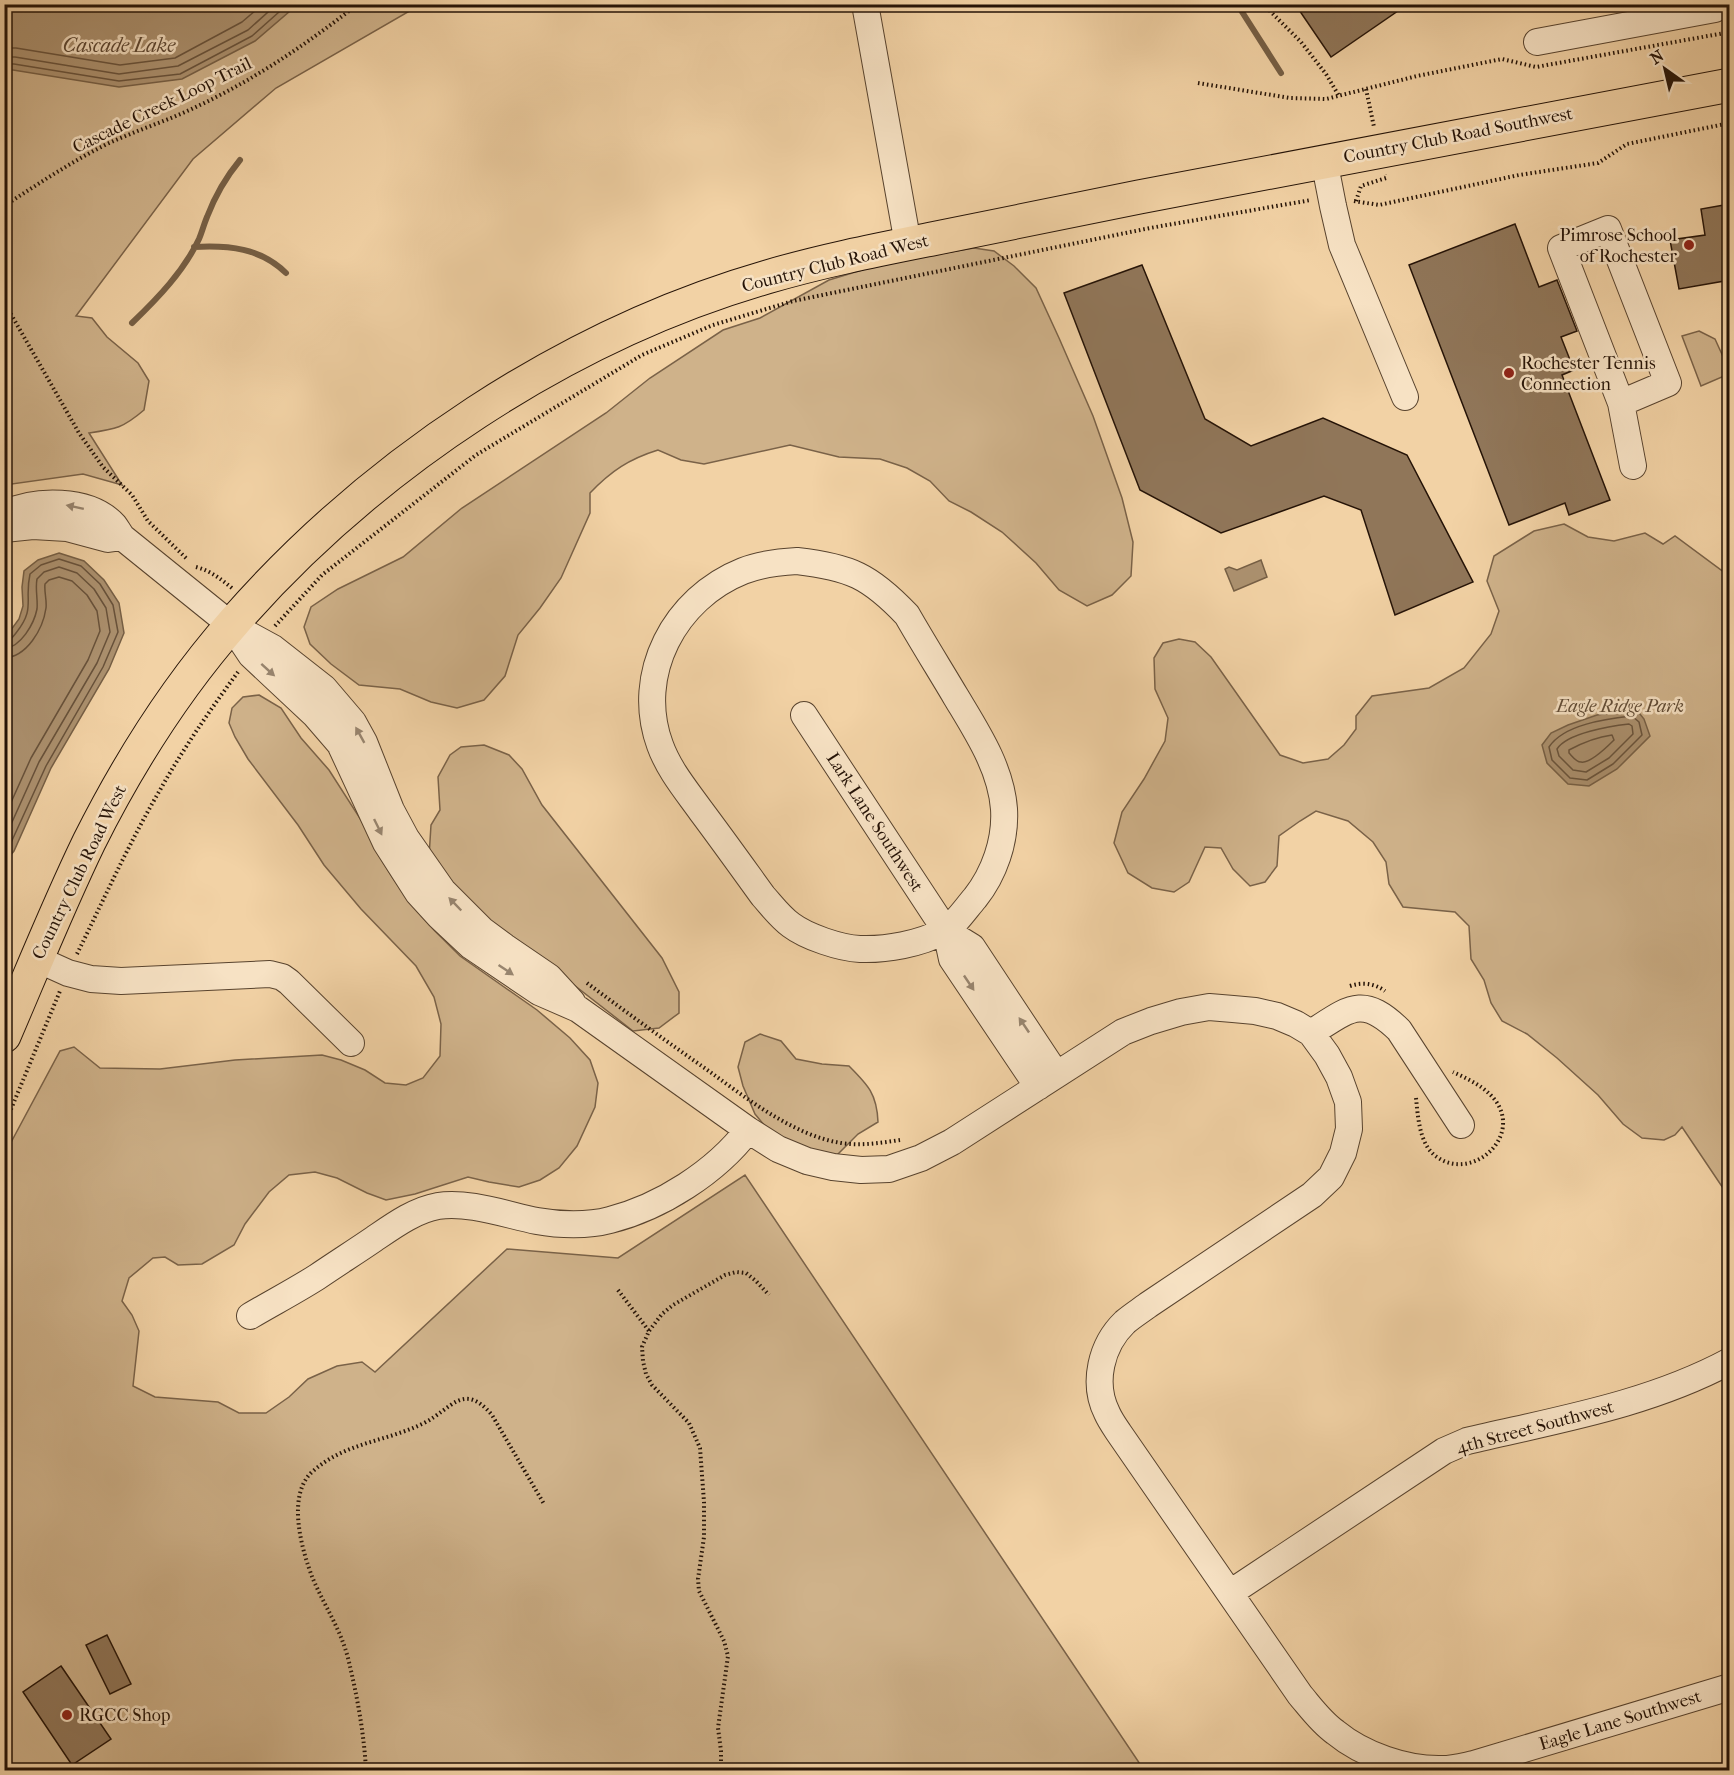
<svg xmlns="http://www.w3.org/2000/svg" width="1734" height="1775" viewBox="0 0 1734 1775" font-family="'IM FELL French Canon',serif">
  <rect width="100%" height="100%" fill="#f2d2a5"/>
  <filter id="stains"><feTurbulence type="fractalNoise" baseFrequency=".00333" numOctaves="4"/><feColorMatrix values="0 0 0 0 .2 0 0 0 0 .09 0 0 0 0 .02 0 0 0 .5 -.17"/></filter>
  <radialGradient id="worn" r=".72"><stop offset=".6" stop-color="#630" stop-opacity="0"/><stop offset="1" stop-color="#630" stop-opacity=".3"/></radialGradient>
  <path fill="#cfb28a" stroke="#7a6248" stroke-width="1.5" d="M4,5H420L276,88L193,159L76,316L92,318L107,337L138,363L149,381L144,410C123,428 116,429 89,433L122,485L83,474L5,485Z
    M974,248L994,251L1014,266L1036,288L1059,338L1093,416L1122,498L1133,542L1131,576L1112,595L1087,606L1059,590L1036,563L1002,532L971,512L949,501L930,481L907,468L880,459L839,457L790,445L704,464L681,460L658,450C629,459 611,471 590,493V513L561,578L540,608L518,635L505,676L484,700L457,708L431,702L400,689L359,685L331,664L310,644L304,627L311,607L338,589L403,557L462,508L606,413L650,378L723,330L760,318L829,280L885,263Z
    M1699,331L1715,339L1730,372L1729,374L1701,386L1682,336Z
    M1564,524L1588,537L1614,541L1645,533L1663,544L1675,536L1729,576V1197L1682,1127L1675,1135L1664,1140L1642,1138L1623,1124L1598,1095L1557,1058L1527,1034L1502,1021L1491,1003L1484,980L1471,959L1469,926L1455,912L1403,907L1389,884L1386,862L1373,842L1348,821L1316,811L1300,821L1279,836L1277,866L1265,882L1250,886L1233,869L1221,848L1205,847L1189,882L1174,892L1152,888L1128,873L1114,843L1122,812L1144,779L1165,741L1168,718L1155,689L1154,658L1163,643L1179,639L1195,642L1211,657L1280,755L1303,763L1328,759L1344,745L1356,729V716L1372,696L1429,688L1464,668L1491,634L1499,611L1487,581L1494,556L1534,531Z
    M259,695L281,708L301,738L329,770L363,823L376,851L393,878L407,899L434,930L460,956L537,1010L570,1038L590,1060L598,1083L595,1107L577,1146L559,1168L540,1180L519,1187L489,1182L468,1177L415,1194L386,1200L367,1193L337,1178L315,1172L289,1175L269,1192L245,1224L234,1245L202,1264L178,1265L165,1257L153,1258L129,1278L122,1301L132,1315L139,1331L133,1386L155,1397L218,1402L239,1413H266L289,1397L308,1379L337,1366L362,1362L375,1372L507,1249L618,1258L745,1175L1144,1770H5L4,1159L8,1148L60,1051L74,1047L100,1068L160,1069L235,1060L322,1055L341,1060L365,1070L385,1083L406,1085L423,1078L440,1056L441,1024L434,997L416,966L361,909L324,865L298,825L248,759L235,737L229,723L232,708L243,697Z
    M484,745L509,755L522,769L542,805L662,958L679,992V1013L659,1028L633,1031L538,957L496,929L456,891L429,857L431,825L440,810L438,777L450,755L461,747Z
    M760,1034L781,1041L796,1059L822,1064L849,1066C868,1085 877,1094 878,1122L858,1134L836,1156L813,1155L775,1138L755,1114L743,1086L738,1067L745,1042Z"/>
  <path fill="#ac916f" stroke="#765f45" stroke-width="1.5" d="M4,5L5,4L297,5L255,41L182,79L119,87L13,70H5Z
    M59,553L84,561L104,580L119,603L124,633L109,669L51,768L14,851L5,862V638L19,619L23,606L22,587L24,571L38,560Z
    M1261,560L1267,577L1234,591L1225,569L1229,567L1237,570Z
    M1636,709L1644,719L1650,736L1617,769L1589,786L1568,784L1547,763L1542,745L1551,733L1568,725L1597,715Z"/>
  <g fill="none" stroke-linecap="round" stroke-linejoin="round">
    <path stroke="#68523b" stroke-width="1.5" d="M4,48H16L120,65L175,58L242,22L263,4
      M4,57H15L119,74L178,66L248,30L277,4
      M4,64H14L119,81L180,74L252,36L288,4
      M4,641C11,640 12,638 16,633C36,608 24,601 30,574L41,565L59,559L81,566L100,584L113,605L118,632L103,667L46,766L9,847L4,853
      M4,649C21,647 34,624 37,609C38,599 35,589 37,579L44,572L59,567L77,573L94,589L106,608L110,632L97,663L39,762L4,840
      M4,658C27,657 43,629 46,608C47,600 44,592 45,584L49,580L59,577L72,581L87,595L97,611L100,631L88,660L31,758L4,818
      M1632,716L1639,722L1642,735L1613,764L1587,780L1570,778L1552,760L1549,747C1564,724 1607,719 1632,716Z
      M1629,724L1632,726L1633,734L1609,758L1586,772L1573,770L1559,756L1557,749C1567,733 1611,726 1629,724Z
      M1612,735L1614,740C1608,746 1590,764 1581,762C1576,762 1572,756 1569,753V750C1582,743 1597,737 1612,735Z"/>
    <path stroke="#765f45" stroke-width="6" d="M1237,4L1281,73
      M194,247C228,245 261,248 286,273
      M132,323C158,298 184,271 199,239C202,232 204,224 207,217C215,196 226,177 240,160"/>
  </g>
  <path fill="#907659" stroke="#251307" stroke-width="1.5" d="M1295,4H1408L1331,57Z
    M1730,204V280L1679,289L1670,240L1705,235L1701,209Z
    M1515,224L1539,287L1557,280L1577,331L1561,337L1574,370L1562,375L1610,500L1569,515L1565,503L1509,525L1409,265Z
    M1142,265L1205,419L1251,446L1323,418L1407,455L1473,582L1395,615L1361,510L1324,496L1221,533L1140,490L1064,293Z
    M107,1635L131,1684L110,1694L86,1645Z
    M61,1666L111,1739L72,1765L23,1692Z"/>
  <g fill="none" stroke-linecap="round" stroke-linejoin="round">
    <defs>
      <path id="minor" d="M865,4L908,244
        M1537,42L1715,9
        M1324,160L1333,206L1342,245L1405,397
        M1608,229L1668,383L1621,403L1561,248Z
        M1621,403L1633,466
        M4,514C35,499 89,498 114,525C117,529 119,533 122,537L231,625L273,648L324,688L353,722L364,742L391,810L406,838L443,891L482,930L505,947L549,977L572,1002
        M4,529L33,526L67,528L108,539L122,537
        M797,561C850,567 870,576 907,615C923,643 940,670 956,697C977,732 1001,768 1004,809C1006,841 994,874 975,898C967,907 954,926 944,931C920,944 886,950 860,949C840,948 807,937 791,925C780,917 772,906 763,896C742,867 722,839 701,811C686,790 669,770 660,745C634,674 675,598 743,571C760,564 779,562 797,561Z
        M231,625L251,655L315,715L340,744L386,843L418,893L439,916L471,946L539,992L578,1009L748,1130L778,1149L807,1161L833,1167L861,1170L889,1169L921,1158L952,1142L1123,1032L1151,1021L1181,1012L1209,1007L1233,1009L1255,1011L1277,1016L1296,1024L1311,1033L1327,1055L1339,1077L1348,1102L1349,1129L1343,1153L1331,1177L1312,1195L1148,1305C1140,1311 1132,1316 1125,1322C1101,1345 1092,1383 1107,1413C1110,1420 1115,1427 1119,1433L1300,1695C1311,1708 1321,1722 1335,1732C1363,1755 1406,1770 1442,1769C1453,1769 1464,1766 1474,1764L1730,1687
        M804,715L946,931L952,959L1038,1087
        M946,931L972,947L1056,1074
        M37,959L68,973L91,979L121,981L270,974L282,977L289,982L351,1043
        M1311,1033C1349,1009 1362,994 1399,1030L1461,1125
        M250,1316C272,1303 295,1291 317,1277C336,1264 355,1252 374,1239C393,1226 415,1210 438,1206C468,1201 507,1215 537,1221C559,1225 588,1226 610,1220C661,1207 716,1172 748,1130
        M1230,1593L1444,1451L1467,1441C1556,1420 1648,1405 1730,1361"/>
      <path id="major" d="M4,1036C32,971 58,906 89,842C128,764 176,688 234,622C371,465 566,335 767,277C821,261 877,250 932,239C1001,225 1070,211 1139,197C1335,158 1532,121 1730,85"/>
    </defs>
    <use href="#minor" stroke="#58432e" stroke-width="28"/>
    <use href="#major" stroke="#251307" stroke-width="35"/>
    <path stroke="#251307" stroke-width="4" stroke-dasharray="1.5 3" stroke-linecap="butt" d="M1263,4L1301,42L1326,74L1339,96
      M1198,83L1290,98L1326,99L1417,76L1502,59L1536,67L1730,32
      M1366,89L1374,127
      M1354,201L1379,205L1519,175L1598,163L1627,144L1730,123
      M1356,201L1361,186L1386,178L1385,175
      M4,206C38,184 71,162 107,144C137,130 170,120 200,105C257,78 308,43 358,4
      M4,302L79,433L103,467L132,495L148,521L188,560
      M196,567C211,571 221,579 233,589
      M275,626L322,575L476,455L642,355L713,325L793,301L1150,228L1311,200
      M77,954C104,899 129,843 160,790C183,749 210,710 238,672
      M587,983C626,1012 666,1041 706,1069C745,1097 792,1135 841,1143C861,1146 880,1143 900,1140
      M1350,986C1362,982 1374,983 1385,991
      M1416,1098C1418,1116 1419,1145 1437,1157C1472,1182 1523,1137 1495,1100C1484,1086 1468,1079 1453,1072
      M4,1126L60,991
      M618,1290L649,1331
      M366,1770C364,1733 357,1695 348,1658C340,1628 325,1607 313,1579C302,1551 286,1496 312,1472C345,1442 386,1442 424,1423C452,1409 463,1381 492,1415L544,1504
      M721,1770V1751L718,1728L728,1656L724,1641L699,1591L698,1579L704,1537V1502L700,1448L689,1423L652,1385L646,1374L643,1361L642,1347L649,1331L662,1314L673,1305L725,1275L736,1272L746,1273L756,1281L769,1295"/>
    <use href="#minor" stroke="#f7e2c4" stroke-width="26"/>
    <use href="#major" stroke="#f2d2a5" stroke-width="33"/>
  </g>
  <defs><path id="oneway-solid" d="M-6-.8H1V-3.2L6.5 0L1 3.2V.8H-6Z" transform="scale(1.5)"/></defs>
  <g fill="#98856f">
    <use href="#oneway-solid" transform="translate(75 507) rotate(-168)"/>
    <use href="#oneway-solid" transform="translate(268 670) rotate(42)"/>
    <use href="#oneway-solid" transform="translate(360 735) rotate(-119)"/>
    <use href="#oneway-solid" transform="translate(378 827) rotate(64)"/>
    <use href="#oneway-solid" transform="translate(455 904) rotate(-134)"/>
    <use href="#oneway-solid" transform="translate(506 970) rotate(34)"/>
    <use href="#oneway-solid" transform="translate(969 983) rotate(56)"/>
    <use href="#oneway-solid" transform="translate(1024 1025) rotate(-124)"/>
  </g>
  <g fill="#8f2418" stroke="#f7e2c4" stroke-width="2">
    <circle cx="1689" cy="245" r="6"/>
    <circle cx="1509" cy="373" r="6"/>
    <circle cx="67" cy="1715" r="6"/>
  </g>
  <g text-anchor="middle" stroke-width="5" stroke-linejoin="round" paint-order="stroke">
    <g font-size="18" fill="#251307" stroke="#f7e2c4">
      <text transform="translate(162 105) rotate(-26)" y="6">Cascade Creek Loop Trail</text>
      <text transform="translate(1458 135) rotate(-11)" y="6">Country Club Road Southwest</text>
      <text transform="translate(835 263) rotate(-14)" y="6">Country Club Road West</text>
      <text transform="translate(875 822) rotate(57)" y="6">Lark Lane Southwest</text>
      <text transform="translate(79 872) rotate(-64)" y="6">Country Club Road West</text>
      <text transform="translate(1535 1427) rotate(-15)" y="6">4th Street Southwest</text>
      <text transform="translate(1620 1720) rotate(-17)" y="6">Eagle Lane Southwest</text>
    </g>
    <g font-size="18" fill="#251307" stroke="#f7e2c4" text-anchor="start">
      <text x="1677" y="241" text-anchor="end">Pimrose School<tspan x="1677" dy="21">of Rochester</tspan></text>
      <text x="1521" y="369">Rochester Tennis<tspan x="1521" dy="21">Connection</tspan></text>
      <text x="79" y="1721">RGCC Shop</text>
    </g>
    <g font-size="18" font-style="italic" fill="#604b35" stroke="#f7e2c4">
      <text x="1620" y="712">Eagle Ridge Park</text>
    </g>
    <g font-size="20" font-style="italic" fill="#5b4531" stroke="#f7e2c4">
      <text x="119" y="52">Cascade Lake</text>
    </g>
  </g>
  <rect width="1734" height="1775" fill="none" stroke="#f2d2a5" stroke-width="24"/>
  <rect x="6" y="6" width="1722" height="1763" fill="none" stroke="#251307" stroke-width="3"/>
  <rect x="12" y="12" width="1710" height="1751" fill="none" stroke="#251307" stroke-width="1.5"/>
  <g transform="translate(1665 69) rotate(326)" stroke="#f7e2c4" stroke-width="4.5" paint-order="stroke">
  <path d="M0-4.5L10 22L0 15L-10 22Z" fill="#251307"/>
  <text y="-9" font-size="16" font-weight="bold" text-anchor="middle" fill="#251307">N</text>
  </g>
  <rect width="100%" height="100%" filter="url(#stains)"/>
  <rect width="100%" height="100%" fill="url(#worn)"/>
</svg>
